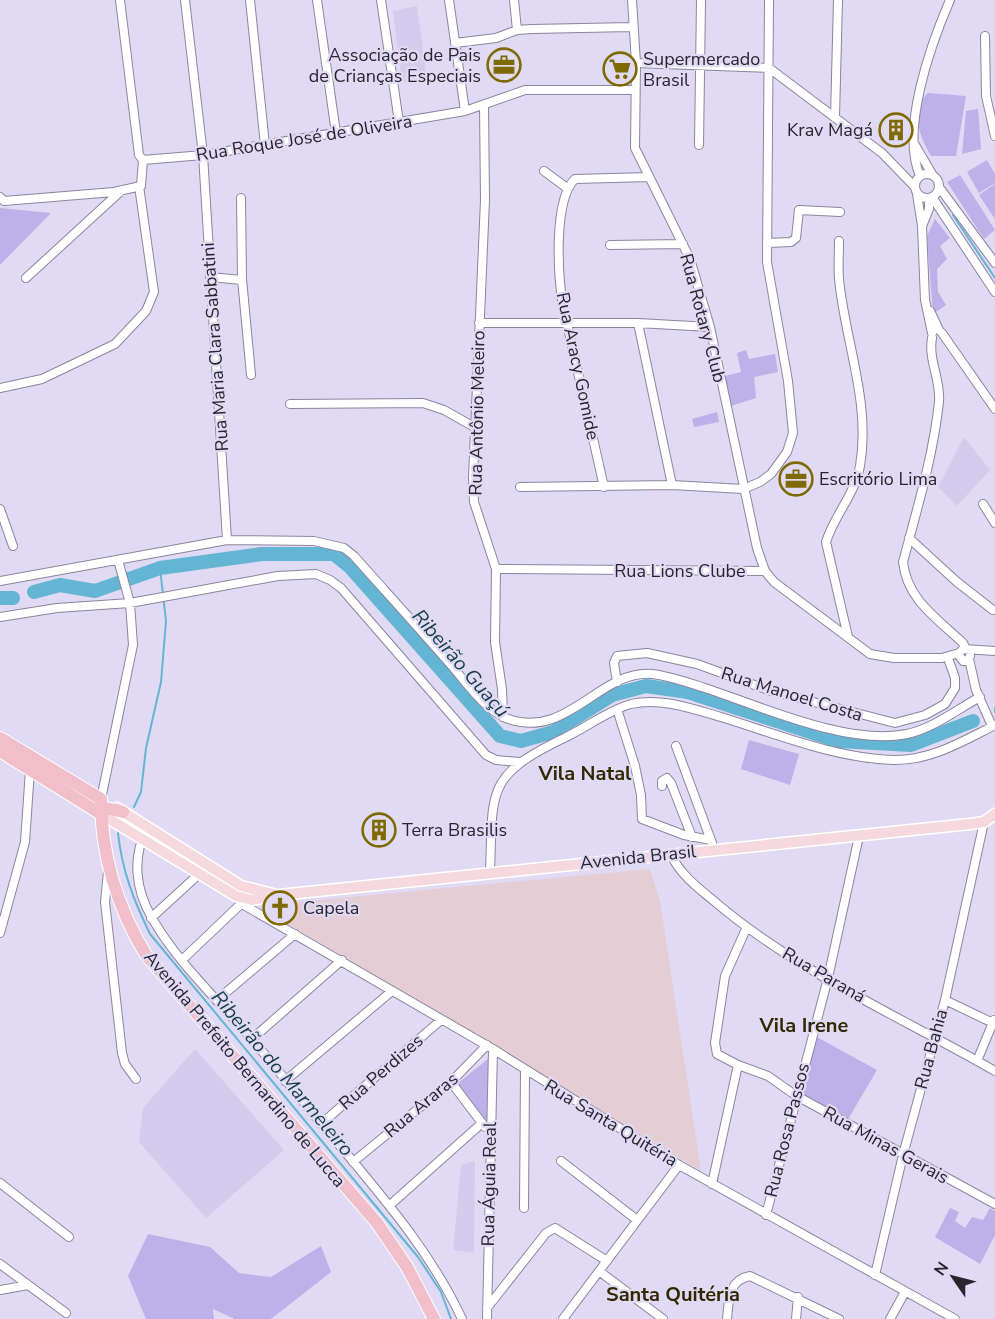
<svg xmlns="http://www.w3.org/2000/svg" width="995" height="1319" viewBox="0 0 995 1319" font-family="'Nunito Sans',sans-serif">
  <rect width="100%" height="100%" fill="#e0daf4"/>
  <path fill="#d3cced" d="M417,6L427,80L402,82L393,11Z
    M964,437L990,470L957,506L938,487Z
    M195,1049L284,1150L206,1218L139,1142L143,1108Z
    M475,1161L474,1253L453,1250L461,1165Z"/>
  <path fill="#e5cdd6" d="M650,869L660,901L701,1171L273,915L275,904Z"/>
  <path fill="#beb0e8" d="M928,93L966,96L956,156H931C920,138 909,110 928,93Z
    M978,109L981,149L962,154L966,111Z
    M987,160L995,174V183L979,193L967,172Z
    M960,175L995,230L984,239L947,182Z
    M995,184V219L979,195Z
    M0,208L51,213L0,265Z
    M935,219L950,238L940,246L947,259L937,269L938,292L946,305L933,314L927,236Z
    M746,350L749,359L775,354L778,372L754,377L756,398L731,406L725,376L741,372L737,353Z
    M717,412L719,422L694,427L692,419Z
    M749,740L799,754L790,785L741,769Z
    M815,1036L877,1070L847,1121L799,1094Z
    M489,1058L490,1119L485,1120L457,1084Z
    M950,1208L959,1212L955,1221L965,1228L972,1217L983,1220L990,1208L995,1211V1235L980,1264L935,1237Z
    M148,1234L210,1247L239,1273L271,1277L321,1246L331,1272L271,1319H235L213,1309L214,1319H146L128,1276Z"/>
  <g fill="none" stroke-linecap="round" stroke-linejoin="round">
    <path stroke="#63b5d3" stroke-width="2" d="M953,215L995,278
      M995,712V708
      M134,807L141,792L146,748L161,682L166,621L160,568
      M118,833C122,871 134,901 150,934L418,1257L441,1292L451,1319"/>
    <path stroke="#63b5d3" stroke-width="14" d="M34,592L60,585L95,591L160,568L262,554H334L350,567L500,736L521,741L553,732L612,695L646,686L688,692L838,741L911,745L973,721
      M0,598H13"/>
    <defs>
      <path id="minor" d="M120,0L139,155L143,160
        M185,0L203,155L227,540
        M250,0L265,145
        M317,0L336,133
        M381,0L399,122
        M449,0L465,111
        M514,0L517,30
        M632,0L636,63L635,148L690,259L710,327L757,548L765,571L774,582L870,654L894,658H942L959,653
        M985,36L986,96L995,136
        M455,43L496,38L517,30L532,29L632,27
        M636,63L769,68L882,153L914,186
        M484,105L485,200L473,478L474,502L496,569L495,642L502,689L503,717
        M835,117L838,0
        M699,145L701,0
        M915,145L932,174
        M143,160L203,155L465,111L525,90H635
        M544,171L567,188
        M915 186a12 12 0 1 1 24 0a12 12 0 1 1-24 0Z
        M920,176C900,130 931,44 950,0
        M939,187L995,263
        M917,194L922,226L925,300L932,333
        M0,197L4,201L114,192L141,186L143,160
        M932,197L995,292
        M922,226L929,209V198
        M839,241C839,254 838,266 839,279C845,341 871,403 860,466C855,494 834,516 826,542L848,637
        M767,243L791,242L796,238L799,210L840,212
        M610,245L683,244
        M210,277L242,280L241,198
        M26,278L122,190
        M242,279L251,375
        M930,311L939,330
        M479,323H638L710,327
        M638,323L672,485
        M942,333L995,409
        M932,338C928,360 941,380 939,402C933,457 917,509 903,562C907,600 938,619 963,643L966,649
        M0,388L42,379L115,344L146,311L154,292L139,186
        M290,404L423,403L444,410L476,428
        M520,487L672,485L743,489L760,482L771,474L787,452L793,433L788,381L767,262L769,0
        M604,487L563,306C558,276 553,200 575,179L649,177
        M983,504L995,523
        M0,509L13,546
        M909,538L957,582L993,610
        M496,569L765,571
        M0,581L227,540L314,541L344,548L354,556C386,592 419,628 451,665C466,682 484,709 506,718C566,742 600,669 652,674C670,676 689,683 705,688C762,707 849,746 907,734C934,728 956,710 980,697
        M0,617L57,608L130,603L278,576L316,574L330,580L341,588L486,755L496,760L520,762
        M970,656L968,660L963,661L958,654L963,649L995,651
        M969,659L976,690L992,726
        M617,682L614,663L617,656L647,653L697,664L771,691L895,723L925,715L945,704L955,688V678L949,661
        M617,709L635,766L641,795L642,819L684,835L711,840
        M676,746L712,843
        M662,786V781L667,778L671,783L692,837
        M101,799L133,645L130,603L118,560
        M147,828C132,857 135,889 152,918C177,962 217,999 250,1037C278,1069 303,1103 331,1135C379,1193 430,1250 462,1319
        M671,855C681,875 697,887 714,901C797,972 901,1017 995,1071
        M108,872L105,902L122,1053L125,1064L136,1079
        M490,873C493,789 485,776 566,737C587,727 609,710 631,704C661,697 693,709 721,717C776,734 835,758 893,760C930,761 963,741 995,725
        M265,894L271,919
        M242,904L493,1049L679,1165L955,1319
        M151,918L199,874
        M746,929L725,976L715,1043L717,1054L738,1065L768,1076L795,1095L995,1204
        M0,933L25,842L30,770
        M182,960L245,900
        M217,1000L295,934
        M945,1000L993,1023
        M252,1039L342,960
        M977,1061L994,1020
        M285,1081L392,991
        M451,1082L485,1127
        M321,1124L441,1020
        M561,1161L637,1220
        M353,1162L451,1082L487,1045
        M0,1183L69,1237
        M712,1184L738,1065
        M390,1205L482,1123
        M524,1208L525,1071
        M766,1215L828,978L859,836
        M0,1264L66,1313
        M599,1271L663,1319
        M875,1275L903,1155L945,1000L984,822
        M0,1290L28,1285
        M487,1308L546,1233L555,1228L607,1261
        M487,1319L493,1049
        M563,1319L679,1165
        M727,1319C729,1300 728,1280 750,1276L839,1319
        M796,1319L798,1297
        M890,1319L905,1292"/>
      <path id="major" d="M117,808L241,886L273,894
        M101,814L236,896L252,900L279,895L970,824L984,822L995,814"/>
      <path id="highway" d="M0,738L101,799C101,855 117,907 146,955L377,1223L407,1267L434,1319
        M0,751L101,814
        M101,814L106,808L123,812"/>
    </defs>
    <use href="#minor" stroke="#8b859e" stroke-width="10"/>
    <use href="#major" stroke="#fff" stroke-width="13"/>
    <use href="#highway" stroke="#fff" stroke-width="14"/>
    <use href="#minor" stroke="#fff" stroke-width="8"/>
    <use href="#major" stroke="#f6d9df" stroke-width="10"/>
    <use href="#highway" stroke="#f0bfc9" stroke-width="12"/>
  </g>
  <defs>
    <symbol id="office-ring" viewBox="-11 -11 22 22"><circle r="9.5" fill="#e0daf4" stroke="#7f6a01" stroke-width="1.5"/><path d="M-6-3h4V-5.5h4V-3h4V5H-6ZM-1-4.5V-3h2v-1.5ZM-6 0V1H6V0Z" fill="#7f6a01"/></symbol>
    <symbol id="supermarket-ring" viewBox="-11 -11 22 22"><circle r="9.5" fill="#e0daf4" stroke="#7f6a01" stroke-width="1.5"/><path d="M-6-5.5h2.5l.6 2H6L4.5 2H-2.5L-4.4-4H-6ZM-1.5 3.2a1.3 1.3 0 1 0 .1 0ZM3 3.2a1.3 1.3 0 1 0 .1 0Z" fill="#7f6a01"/></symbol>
    <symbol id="building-ring" viewBox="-11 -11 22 22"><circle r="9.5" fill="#e0daf4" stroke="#7f6a01" stroke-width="1.5"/><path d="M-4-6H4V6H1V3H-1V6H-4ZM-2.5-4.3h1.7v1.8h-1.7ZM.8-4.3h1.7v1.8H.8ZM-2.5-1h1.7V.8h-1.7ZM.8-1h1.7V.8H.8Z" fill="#7f6a01"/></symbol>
    <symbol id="church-ring" viewBox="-11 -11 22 22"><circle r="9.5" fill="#e0daf4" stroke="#7f6a01" stroke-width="1.5"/><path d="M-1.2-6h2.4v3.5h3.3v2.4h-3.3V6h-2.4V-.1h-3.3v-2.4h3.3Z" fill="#7f6a01"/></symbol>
  </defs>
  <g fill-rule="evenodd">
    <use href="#office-ring" x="485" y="46" width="38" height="38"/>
    <use href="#supermarket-ring" x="601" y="50" width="38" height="38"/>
    <use href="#building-ring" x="877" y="111" width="38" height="38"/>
    <use href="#office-ring" x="777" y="460" width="38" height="38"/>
    <use href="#building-ring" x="360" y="811" width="38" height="38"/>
    <use href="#church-ring" x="261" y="889" width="38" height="38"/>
  </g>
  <g text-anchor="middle" stroke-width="4.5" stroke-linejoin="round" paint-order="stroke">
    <g font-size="18" fill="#28252f" stroke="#e0daf4" text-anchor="start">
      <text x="481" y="61" text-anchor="end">Associação de Pais<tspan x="481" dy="21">de Crianças Especiais</tspan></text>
      <text x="643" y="65">Supermercado<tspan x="643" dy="21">Brasil</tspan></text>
      <text x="873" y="136" text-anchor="end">Krav Magá</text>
      <text x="819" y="485">Escritório Lima</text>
      <text x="402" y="836">Terra Brasilis</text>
      <text x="303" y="914">Capela</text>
    </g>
    <g font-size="18" fill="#28252f" stroke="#e0daf4">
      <text transform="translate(304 138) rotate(-9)" y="6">Rua Roque José de Oliveira</text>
      <text transform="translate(703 318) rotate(75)" y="6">Rua Rotary Club</text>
      <text transform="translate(215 347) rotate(-94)" y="6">Rua Maria Clara Sabbatini</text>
      <text transform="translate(578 366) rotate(78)" y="6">Rua Aracy Gomide</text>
      <text transform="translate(477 413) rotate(-89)" y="6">Rua Antônio Meleiro</text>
      <text x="680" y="577">Rua Lions Clube</text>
      <text transform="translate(792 694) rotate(17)" y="6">Rua Manoel Costa</text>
      <text transform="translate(638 857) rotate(-6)" y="6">Avenida Brasil</text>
      <text transform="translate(824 975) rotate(30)" y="6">Rua Paraná</text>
      <text transform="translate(931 1049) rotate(-75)" y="6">Rua Bahia</text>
      <text transform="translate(245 1069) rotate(50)" y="6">Avenida Prefeito Bernardino de Lucca</text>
      <text transform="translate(381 1072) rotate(-41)" y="6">Rua Perdizes</text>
      <text transform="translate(421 1105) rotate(-40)" y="6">Rua Araras</text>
      <text transform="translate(611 1123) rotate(31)" y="6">Rua Santa Quitéria</text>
      <text transform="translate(787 1130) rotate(-76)" y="6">Rua Rosa Passos</text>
      <text transform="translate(886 1145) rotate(29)" y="6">Rua Minas Gerais</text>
      <text transform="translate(489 1184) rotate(-89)" y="6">Rua Águia Real</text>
    </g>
    <g font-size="20" font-style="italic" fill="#183e4b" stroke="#e0daf4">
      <text transform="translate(461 663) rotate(49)" y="7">Ribeirão Guaçú</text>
      <text transform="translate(283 1073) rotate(50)" y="7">Ribeirão do Marmeleiro</text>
    </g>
    <g font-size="20" font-weight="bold" fill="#322800" stroke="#e0daf4">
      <text x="585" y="780">Vila Natal</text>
      <text x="804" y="1032">Vila Irene</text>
      <text x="673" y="1301">Santa Quitéria</text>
    </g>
  </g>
  <g transform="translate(953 1277) rotate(305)" stroke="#e0daf4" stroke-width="4.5" paint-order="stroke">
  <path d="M0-4.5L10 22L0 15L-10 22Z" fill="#28252f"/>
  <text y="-9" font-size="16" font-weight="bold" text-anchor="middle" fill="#28252f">N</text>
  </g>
</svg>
